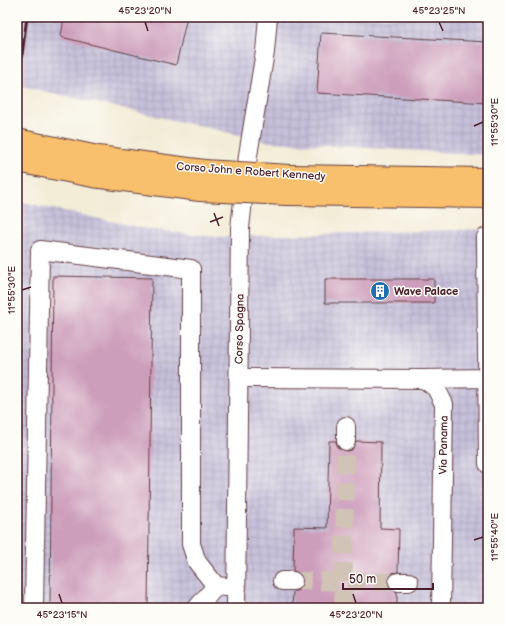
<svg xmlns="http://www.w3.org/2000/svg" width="505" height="625" viewBox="0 0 505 625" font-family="'Balsamiq Sans',sans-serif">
  <defs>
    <pattern id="industrial-grid" width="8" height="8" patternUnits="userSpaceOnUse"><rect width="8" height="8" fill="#c6c0da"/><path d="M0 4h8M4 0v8" fill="none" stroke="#aca5bb"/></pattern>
  </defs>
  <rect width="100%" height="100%" fill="#fdfcf7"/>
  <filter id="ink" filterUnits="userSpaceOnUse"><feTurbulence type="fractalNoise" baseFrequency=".025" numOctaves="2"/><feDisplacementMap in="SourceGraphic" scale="8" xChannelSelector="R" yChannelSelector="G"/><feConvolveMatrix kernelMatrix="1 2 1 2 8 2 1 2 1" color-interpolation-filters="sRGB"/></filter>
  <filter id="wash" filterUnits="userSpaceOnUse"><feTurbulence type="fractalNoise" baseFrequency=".012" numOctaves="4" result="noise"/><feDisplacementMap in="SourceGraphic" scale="16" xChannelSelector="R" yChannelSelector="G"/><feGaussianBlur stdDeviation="0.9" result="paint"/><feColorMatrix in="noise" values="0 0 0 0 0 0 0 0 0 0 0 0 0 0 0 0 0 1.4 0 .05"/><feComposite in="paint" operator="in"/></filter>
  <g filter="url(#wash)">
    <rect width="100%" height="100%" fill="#f3ecd7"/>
    <path fill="url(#industrial-grid)" d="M17,17H488V155L270,142L17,85Z
      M17,201L147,229L214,237L488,229V608H17Z"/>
    <path fill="#c6c0da" d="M17,17H29L17,116Z"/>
    <g id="blocks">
      <path fill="#cd9ebb" d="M64,17H187L176,65L61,37Z
        M321,33L488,42V103L317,93Z
        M53,276L152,278L148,608H50Z
        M325,279H434V303H325Z
        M329,441H336L337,447L346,451L352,450L356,441L381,442L380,528L399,529L398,572L392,573L388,582L389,588L397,592V608H292L293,592L299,590L303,581L302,575L293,571L294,527L327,528Z"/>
    </g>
  </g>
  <g filter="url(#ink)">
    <use href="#blocks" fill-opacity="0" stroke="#633e45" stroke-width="1"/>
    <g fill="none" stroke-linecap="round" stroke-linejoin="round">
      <path stroke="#d1c3b5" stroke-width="18" stroke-dasharray="18 9" stroke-linecap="butt" d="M293,581L398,582
        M343,608L346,441"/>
      <defs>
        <path id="minor" d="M488,237H486L488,464
          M238,378L424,379L436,388L444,404L441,608
          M424,379L487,378
          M346,441V426
          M282,581H293
          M398,582H409
          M34,608L40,250L191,269V544L197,562L216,586L237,588
          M197,608L216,586
          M236,608L240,228L248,155L265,52L268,17"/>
        <path id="highway" d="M17,140L98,157L204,171
          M17,161L93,176L200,190
          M290,176L488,179
          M287,194L488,197"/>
      </defs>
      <use href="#minor" stroke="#633e45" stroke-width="20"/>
      <use href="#highway" stroke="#633e45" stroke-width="24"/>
      <use href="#minor" stroke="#fff" stroke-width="18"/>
      <use href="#highway" stroke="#f8bf6c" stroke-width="22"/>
      <path stroke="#4a1f2b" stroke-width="3" d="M17,32L21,17
        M17,93L27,17"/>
      <defs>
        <path id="highway-bridge" d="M204,171L290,176
          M200,190L287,194"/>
      </defs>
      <use href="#highway-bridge" stroke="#633e45" stroke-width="24" stroke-linecap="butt"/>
      <use href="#highway-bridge" stroke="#f8bf6c" stroke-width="22"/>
    </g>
  </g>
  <path fill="none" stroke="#4a1f2b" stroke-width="1.5" d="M145,22L148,31M439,22L443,31M474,126L483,122M214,213L219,226M210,222L223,217M22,290L31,287M474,540L483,537M59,594L62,603M353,594L356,603"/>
  <defs>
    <symbol id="building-disc" viewBox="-11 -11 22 22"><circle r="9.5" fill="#1f6fb2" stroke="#fdfcf7"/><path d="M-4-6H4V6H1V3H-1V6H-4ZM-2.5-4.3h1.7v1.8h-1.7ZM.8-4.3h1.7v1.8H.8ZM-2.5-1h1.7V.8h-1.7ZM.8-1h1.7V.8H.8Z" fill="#fff"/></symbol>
  </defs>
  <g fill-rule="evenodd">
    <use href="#building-disc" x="369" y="280" width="22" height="22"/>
  </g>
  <g text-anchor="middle" stroke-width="3" stroke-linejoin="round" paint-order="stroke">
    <g font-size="11" fill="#4a1f2b" stroke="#fdfcf7">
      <text transform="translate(251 171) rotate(4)" y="4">Corso John e Robert Kennedy</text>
      <text transform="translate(239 329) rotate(-89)" y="4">Corso Spagna</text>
      <text transform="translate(443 445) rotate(-89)" y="4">Via Panama</text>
    </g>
    <g font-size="11" font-weight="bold" fill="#4a1f2b" stroke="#fdfcf7" text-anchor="start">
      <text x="394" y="295">Wave Palace</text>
    </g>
  </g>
  <rect width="505" height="625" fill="none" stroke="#fdfcf7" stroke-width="44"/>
  <path d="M343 583v6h90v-6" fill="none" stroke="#4a1f2b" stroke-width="2"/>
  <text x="349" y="583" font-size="12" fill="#4a1f2b" stroke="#fdfcf7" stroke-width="3" paint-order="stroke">50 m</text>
  <rect x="22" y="22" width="461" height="581" fill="none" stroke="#4a1f2b" stroke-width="1.5"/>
  <g font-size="10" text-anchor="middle" fill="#4a1f2b">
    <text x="145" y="14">45°23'20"N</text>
    <text x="439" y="14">45°23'25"N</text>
    <text transform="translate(494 122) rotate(-90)" y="4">11°55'30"E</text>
    <text transform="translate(11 290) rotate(-90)" y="4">11°55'30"E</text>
    <text transform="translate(494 537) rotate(-90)" y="4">11°55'40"E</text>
    <text x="62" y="618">45°23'15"N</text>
    <text x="356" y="618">45°23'20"N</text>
  </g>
</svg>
